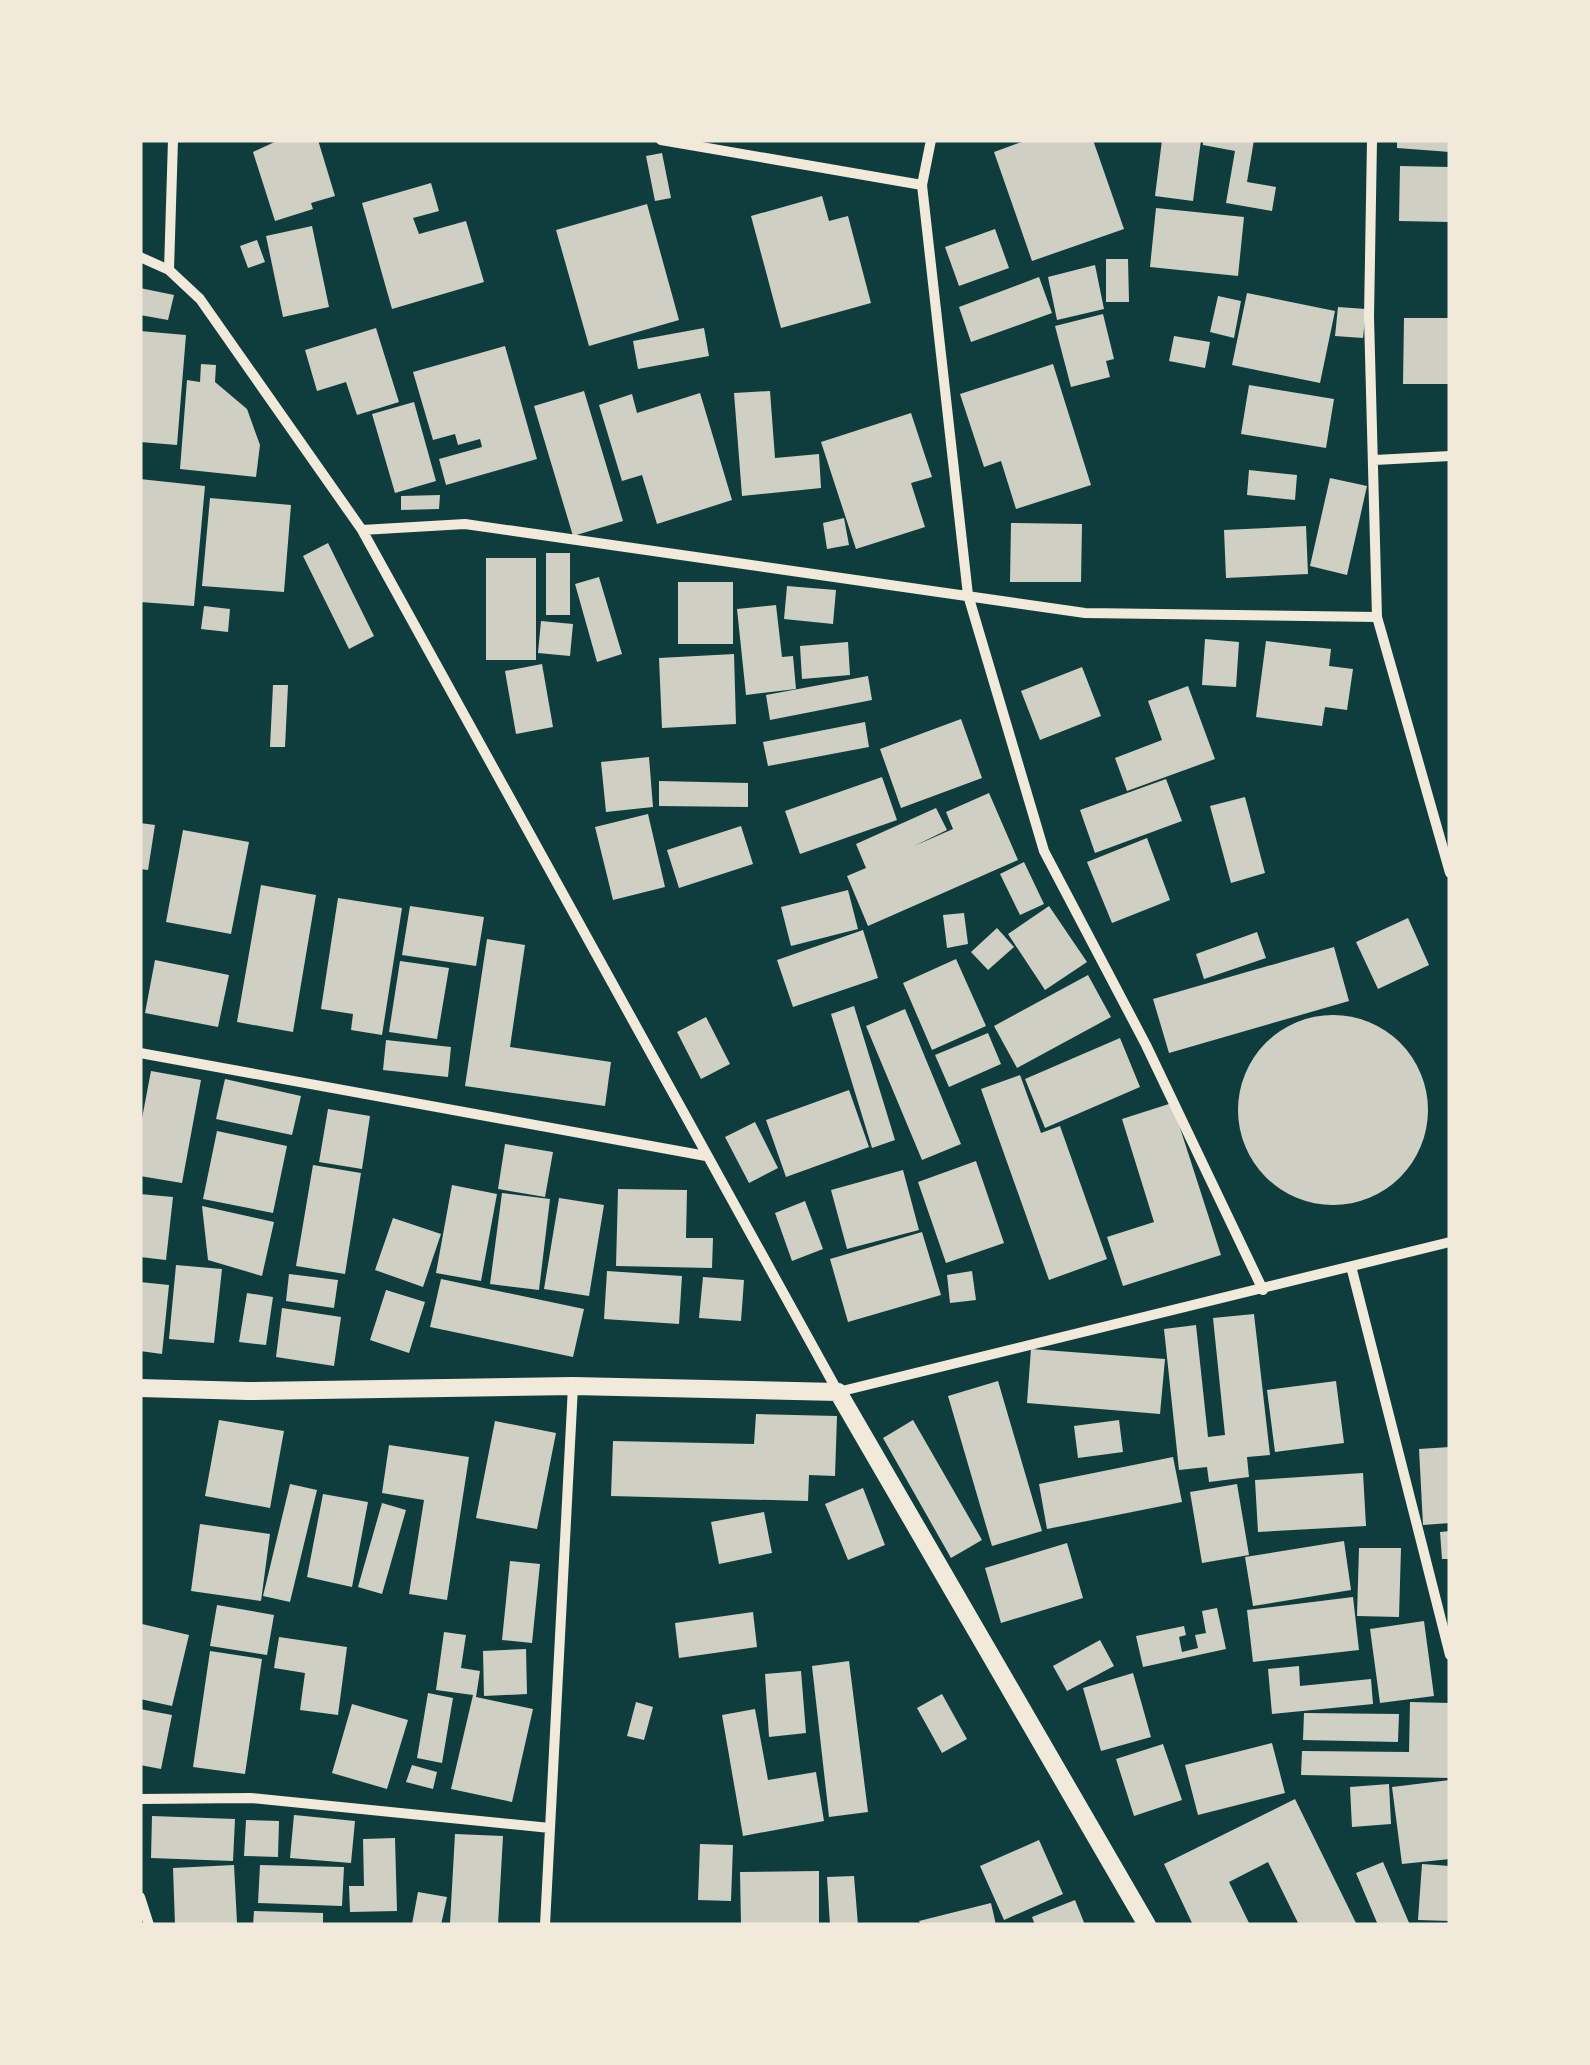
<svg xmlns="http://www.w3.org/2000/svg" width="1590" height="2065" viewBox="0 0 1590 2065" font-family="Helvetica,sans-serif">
  <rect width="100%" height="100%" fill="#0f3d3e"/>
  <path fill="#cfcfc3" d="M279,140H318L335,196L311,203L313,209L275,221L253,152Z
    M1027,140H1093L1124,229L1032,261L994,152Z
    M1162,140H1201L1193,201L1155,196Z
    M1203,140H1254L1247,182L1276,187L1272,211L1226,203L1235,151L1203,145Z
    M1397,140H1450V152L1397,148Z
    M662,153L671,198L655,201L646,156Z
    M1400,166L1450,167V222L1399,221Z
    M431,183L439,211L413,218L419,234L466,221L484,282L392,309L362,203Z
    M822,196L829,221L848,216L871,303L781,328L751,216Z
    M647,204L679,320L589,346L556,230Z
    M1156,208L1244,217L1238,276L1150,267Z
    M312,226L329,307L283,317L266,236Z
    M995,229L1009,268L959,286L945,247Z
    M257,240L265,262L248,268L240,246Z
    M1106,259H1128L1129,302H1106Z
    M1095,265L1104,309L1057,320L1048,277Z
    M1039,277L1052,313L971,342L959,307Z
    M140,288L174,295L168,320L140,315Z
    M1247,293L1335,311L1320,383L1232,365Z
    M1218,296L1241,301L1234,338L1210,332Z
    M1338,307L1366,309L1363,338L1335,336Z
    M1103,314L1114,359L1106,361L1110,377L1071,387L1055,326Z
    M1404,318H1450V384H1403Z
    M376,328L399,402L357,415L346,382L317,391L305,350Z
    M704,328L709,356L638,369L633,341Z
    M140,331L186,335L177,445L140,442Z
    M1174,336L1210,342L1205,368L1169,361Z
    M505,346L537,459L446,485L439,459L482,447L480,439L458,445L455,434L433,440L413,372Z
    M201,364L216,365L215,382L247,409L260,445L256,477L180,469L187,380L200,382Z
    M1053,364L1091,485L1016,509L1001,461L984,467L960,394Z
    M1249,385L1334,399L1326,448L1241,434Z
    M584,391L623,521L573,536L534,406Z
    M770,391L775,458L819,454L821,488L742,496L734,393Z
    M700,393L732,500L657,524L642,475L622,481L599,405L632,394L637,413Z
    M414,402L436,481L395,493L372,414Z
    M911,413L932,477L911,483L925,527L856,549L821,442Z
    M1249,470L1297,475L1295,500L1247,495Z
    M1330,478L1367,486L1347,575L1310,566Z
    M140,479L205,486L194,606L140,602Z
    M440,495L439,509L401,510V496Z
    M210,498L291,505L284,592L202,586Z
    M844,518L849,545L827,549L823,523Z
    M1011,523L1082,524L1081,582H1010Z
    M1306,526L1308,574L1226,578L1224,530Z
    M328,543L374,636L349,649L303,556Z
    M546,553H570V615H546Z
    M486,558H536V660H486Z
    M599,577L622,654L597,662L575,584Z
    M678,582H733V644H678Z
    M787,586L836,590L833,624L784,619Z
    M776,605L782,657L793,656L796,689L746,695L737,609Z
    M204,606L230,609L228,632L201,629Z
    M541,621L573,624L570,656L538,653Z
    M1205,639L1239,642L1236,687L1202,685Z
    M1266,641L1331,649L1329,666L1353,669L1347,710L1325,707L1322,726L1256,717Z
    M848,642L850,675L802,679L800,646Z
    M734,654L736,724L662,728L659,658Z
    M542,664L553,727L516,734L505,671Z
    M1082,667L1101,716L1040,740L1021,691Z
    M868,676L872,700L770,720L766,695Z
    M273,685H288L285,747H270Z
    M1188,686L1215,759L1127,791L1115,758L1162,740L1148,701Z
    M961,719L982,778L901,808L880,749Z
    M865,722L869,747L768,766L763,742Z
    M649,757L653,807L606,812L601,762Z
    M882,777L897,820L800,854L785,811Z
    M1166,779L1182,821L1095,853L1080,810Z
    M659,781L748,783V807L659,806Z
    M989,793L1018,860L868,926L847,876L866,868L856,844L936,808L947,830L914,846L953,829L946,812Z
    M1245,797L1265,873L1231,883L1210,806Z
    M648,814L665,887L613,900L595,827Z
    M140,823L155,825L148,870L140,869Z
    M741,826L753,864L679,888L667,850Z
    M183,830L249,842L231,934L166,922Z
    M1147,838L1170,900L1112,923L1087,862Z
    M1024,862L1044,904L1020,915L1000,874Z
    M261,885L316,895L293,1032L237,1022Z
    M848,890L858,929L791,946L781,907Z
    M338,898L402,908L382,1035L351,1030L353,1014L321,1009Z
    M410,906L484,917L476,966L402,955Z
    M1049,906L1087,962L1045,990L1008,934Z
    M964,913L968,944L947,948L943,915Z
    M1408,918L1429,965L1378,989L1356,942Z
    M997,928L1014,947L988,970L971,952Z
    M863,930L878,978L793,1007L777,960Z
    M1257,932L1266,958L1204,979L1196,954Z
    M487,939L525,945L510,1047L611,1062L605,1106L465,1086Z
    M1334,947L1349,1001L1169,1053L1153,999Z
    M956,959L986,1026L932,1050L903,983Z
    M155,960L229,975L218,1027L145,1013Z
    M400,961L449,968L437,1039L389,1032Z
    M1088,975L1111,1017L1017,1068L994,1026Z
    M854,1006L895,1140L872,1148L831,1014Z
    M905,1009L961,1144L922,1160L866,1026Z
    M1238 1110a95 95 0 1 1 190 0a95 95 0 1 1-190 0Z
    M706,1017L730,1064L701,1079L677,1032Z
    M988,1033L1001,1064L949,1087L935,1055Z
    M1120,1038L1140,1087L1045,1128L1025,1079Z
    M386,1040L451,1047L448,1077L383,1070Z
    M151,1071L201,1080L182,1183L140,1176V1129Z
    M1020,1075L1041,1133L1060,1126L1107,1259L1049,1280L981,1089Z
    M225,1079L301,1096L292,1135L216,1119Z
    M849,1090L869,1147L786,1177L766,1120Z
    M1172,1103L1221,1255L1123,1286L1107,1237L1154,1222L1122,1119Z
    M328,1109L370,1116L362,1169L319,1162Z
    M755,1122L778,1168L749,1183L725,1137Z
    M217,1131L287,1146L273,1213L203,1199Z
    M505,1144L553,1152L545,1197L498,1189Z
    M976,1161L1004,1243L946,1263L918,1182Z
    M313,1165L361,1173L345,1274L296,1266Z
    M903,1170L919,1230L847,1249L831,1190Z
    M452,1185L497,1194L481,1281L436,1273Z
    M618,1189L687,1190L686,1238H713L712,1268L616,1266Z
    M502,1193L550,1199L539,1290L490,1284Z
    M140,1194L173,1197L166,1260L140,1257Z
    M559,1198L604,1205L589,1296L544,1289Z
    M805,1201L823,1249L792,1261L775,1213Z
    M202,1206L274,1222L262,1276L208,1260Z
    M393,1218L441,1234L423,1287L375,1270Z
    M922,1232L941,1295L848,1322L830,1259Z
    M176,1265L222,1269L214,1343L169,1339Z
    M607,1271L682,1276L679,1324L604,1319Z
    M972,1271L976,1300L950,1303L947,1275Z
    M289,1274L338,1280L334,1308L286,1301Z
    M703,1277L744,1280L741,1321L699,1318Z
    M441,1279L584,1309L573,1357L430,1327Z
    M140,1282L169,1285L162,1354L140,1351Z
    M386,1290L425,1302L409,1353L370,1340Z
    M247,1293L273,1297L266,1345L239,1342Z
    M282,1308L341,1317L334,1366L276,1357Z
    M1254,1314L1270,1455L1247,1457L1249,1477L1209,1482L1207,1467L1179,1470L1164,1329L1196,1325L1208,1437L1225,1435L1213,1318Z
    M1031,1349L1165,1359L1160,1414L1027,1403Z
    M998,1381L1042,1531L992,1546L948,1396Z
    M1336,1381L1344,1443L1275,1452L1267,1390Z
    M756,1414L837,1416L835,1476L809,1475L808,1501L611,1496L613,1441L754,1444Z
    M219,1420L284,1431L270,1508L205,1496Z
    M913,1420L982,1540L951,1558L883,1438Z
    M1119,1420L1123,1452L1078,1458L1074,1426Z
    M495,1421L556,1433L537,1529L476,1518Z
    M389,1445L469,1457L447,1600L409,1594L424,1500L382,1493Z
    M1450,1447V1523L1423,1525L1419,1449Z
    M1173,1457L1182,1502L1047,1529L1039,1484Z
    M1363,1473L1366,1526L1258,1532L1255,1480Z
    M290,1484L317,1490L290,1602L263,1596Z
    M1237,1484L1249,1555L1202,1563L1190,1492Z
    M863,1488L885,1545L848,1560L825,1504Z
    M323,1494L368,1502L352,1587L307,1577Z
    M382,1503L406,1510L382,1594L358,1587Z
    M764,1512L772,1553L719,1564L711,1522Z
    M200,1524L270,1534L261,1601L191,1591Z
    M1450,1531V1559H1442L1440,1532Z
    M1344,1541L1351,1590L1253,1606L1245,1557Z
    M1067,1543L1083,1598L1001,1623L985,1568Z
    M1359,1548H1401L1399,1617L1357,1616Z
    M510,1561L540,1564L532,1643L502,1640Z
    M1353,1597L1359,1650L1253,1662L1247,1610Z
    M217,1605L274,1615L267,1655L210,1646Z
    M1217,1608L1226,1649L1143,1667L1136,1636L1184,1626L1186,1635L1179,1637L1182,1652L1198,1648L1195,1635L1206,1633L1202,1611Z
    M753,1612L757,1647L679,1658L675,1623Z
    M1424,1621L1434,1696L1380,1703L1370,1629Z
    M142,1624L189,1635L172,1706L140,1699Z
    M444,1632L466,1635L461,1668L480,1671L476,1697L533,1709L512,1802L451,1789L473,1695L436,1690Z
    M279,1637L347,1647L338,1715L300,1710L305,1673L274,1668Z
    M1100,1640L1114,1666L1067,1691L1053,1666Z
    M526,1649L527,1694L484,1696L483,1651Z
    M210,1651L262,1659L245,1774L193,1767Z
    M849,1661L868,1812L829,1817L812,1666Z
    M1299,1666L1300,1686L1371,1679L1373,1704L1272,1714L1268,1669Z
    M801,1671L806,1733L769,1737L765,1674Z
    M1133,1673L1151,1737L1101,1751L1083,1688Z
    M428,1693L453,1698L442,1763L417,1758Z
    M942,1694L967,1739L942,1753L917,1708Z
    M636,1702L653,1707L644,1740L627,1736Z
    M1410,1702L1450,1703V1778L1301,1775L1302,1751L1409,1752Z
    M352,1704L408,1720L387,1789L332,1773Z
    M140,1709L172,1715L161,1769L140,1765Z
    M755,1709L768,1780L816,1772L824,1821L743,1836L722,1715Z
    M1304,1713L1399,1714L1398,1742L1303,1740Z
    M1272,1743L1285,1793L1198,1815L1185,1765Z
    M1163,1744L1182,1800L1134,1816L1116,1759Z
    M412,1765L437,1772L433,1789L406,1782Z
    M1450,1780V1859L1402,1864L1392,1787Z
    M1389,1784L1391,1824L1352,1827L1350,1787Z
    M1295,1799L1357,1925H1299L1268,1862L1229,1882L1250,1925H1193L1164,1864Z
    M294,1815L355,1821L351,1863L290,1858Z
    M152,1816L235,1819L233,1861L151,1858Z
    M246,1820L279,1821L278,1857L244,1856Z
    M455,1834L503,1836L498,1925L450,1923Z
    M395,1838L397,1911L350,1912L349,1886H364L363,1839Z
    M1039,1840L1063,1894L1004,1920L980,1866Z
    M700,1844L733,1845L731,1901L698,1900Z
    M1383,1862L1410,1925H1378L1356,1873Z
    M1422,1864L1450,1866V1921L1418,1920Z
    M234,1865L237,1923L175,1925L173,1868Z
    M260,1865L344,1867L342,1906L258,1903Z
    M819,1871V1925H741L740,1872Z
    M854,1876L858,1925H830L827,1877Z
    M418,1892L447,1897L441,1925L412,1924Z
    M1075,1900L1085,1925H1035L1032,1917Z
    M991,1903L996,1925H921L919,1921Z
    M254,1911L323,1913V1925H253Z"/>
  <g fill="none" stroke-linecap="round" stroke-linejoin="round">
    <path stroke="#f1e9da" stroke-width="10" d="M661,140L922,185
      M931,140L922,185L968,595L1044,851L1146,1045L1263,1290
      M1372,140L1369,317L1377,617L1450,873
      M140,257L169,270L200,299L362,530L838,1392L1450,1242
      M169,270L173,140
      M1375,460L1450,456
      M362,530L465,524L1085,613L1377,617
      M140,1053L706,1156
      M1352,1270L1450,1655
      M140,1799L251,1798L550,1828
      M140,1897L149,1925
      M545,1925L573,1386"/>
    <path stroke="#f1e9da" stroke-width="18" d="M140,1388L248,1391L573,1386L838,1392L1147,1925"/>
  </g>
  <rect width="1590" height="2065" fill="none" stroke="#f1e9da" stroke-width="285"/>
</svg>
